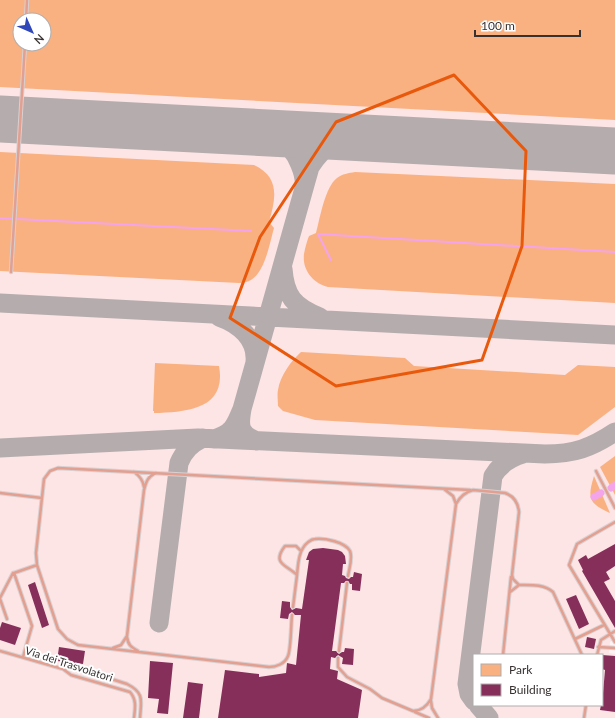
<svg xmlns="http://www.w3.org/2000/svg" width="615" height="718" viewBox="0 0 615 718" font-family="Lato,sans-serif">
  <rect width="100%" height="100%" fill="#fdf3f4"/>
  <path fill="#fde4e5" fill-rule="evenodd" d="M0,0H615V639L610,642L609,653L615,654V718H0ZM20,20H44V44H20ZM474,655H602V705H474Z"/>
  <path fill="#f9b181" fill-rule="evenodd" d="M0,0H615V120L0,87ZM20,20H44V44H20Z
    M0,152L254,165C280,177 276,198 269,222L274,228C270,242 265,272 251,280C248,282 243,283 239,283L0,271Z
    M355,172L615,184V303L328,287C313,283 302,270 304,254C305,248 307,241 309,236L316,233C320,218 325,187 337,178C342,174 349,173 355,172Z
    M301,352L405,358L414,366L565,375L578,365L615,367V407L578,435L315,420L283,411L278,406C278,401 277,395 278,390C280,376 291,361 301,352Z
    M155,363L219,366C227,409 187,412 154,413V411H153Z
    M615,456V495L600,467Z
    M594,476L610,513C589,503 587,499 594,476Z"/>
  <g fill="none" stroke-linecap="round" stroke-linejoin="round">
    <path stroke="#f4a4ea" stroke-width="2" d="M0,218L12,219
      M17,219L251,231
      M331,260L318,234L615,252"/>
    <path stroke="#f4a4ea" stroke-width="7" d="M611,488L615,485
      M594,497L601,493"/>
    <path stroke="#b5acad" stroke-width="19" d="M239,132C265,135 290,136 300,165C303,172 305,178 304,186
      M283,269C285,296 294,307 320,317
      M0,303L615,335
      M219,317C239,324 257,339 255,362
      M242,409L310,167C329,138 341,139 374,138
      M214,439C233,433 235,426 242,409C239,426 239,434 257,441
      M0,448L198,438L545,454C574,454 591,448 615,432
      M159,623L179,463C184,451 191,444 203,438
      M474,701L469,694L467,684L493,476C500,464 510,458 523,454
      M478,705L489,718"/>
    <path stroke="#b5acad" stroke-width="47" d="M0,119L615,151"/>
  </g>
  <path fill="#862f5b" d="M615,544V566L606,572L610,579L604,582L615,601V628L582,571L583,570L578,560L586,555L588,559Z
    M323,548L338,550L342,552L345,556L346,564H343L342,575L345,576L346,578L349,579L351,577H353L354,572L362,574L360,591L352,590V584H350L348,581H346L344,583H341L332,651H336L339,654L342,652H344L345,648L354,649L353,665L342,664L343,658L338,655L335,658L331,657L330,669L338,671L337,679L362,690L358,718H218L225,670L259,674V677L286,673L287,663L296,665L301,615H295L292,612L289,614L288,619L280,618L282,601L290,602V607L292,610L296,608L302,609L309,560H306L309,552L313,549Z
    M35,582L49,625L42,628L28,585Z
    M576,595L589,624L579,629L566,599Z
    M2,622L21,628L15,645L0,640V628Z
    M587,637L596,639L594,649L585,647Z
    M59,647L85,651L83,664L57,661Z
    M602,655L615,656V712L600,710L601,705H602L605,670L602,669Z
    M150,661L173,663L168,714L157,713L159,699L148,698Z
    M188,682L203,684L199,718H183Z"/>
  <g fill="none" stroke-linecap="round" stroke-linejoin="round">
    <defs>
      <path id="service" d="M26,20L27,0
        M11,272L25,44
        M596,471L615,508
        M134,472C140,476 143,480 144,487
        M444,489L453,496L456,504
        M0,493L42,498
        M615,522L577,544L569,565L615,642
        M301,551L296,546H285C271,564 287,565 297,575C298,566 298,555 303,548C305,544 311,539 315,539C325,538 345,542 350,551C353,559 349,569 348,576
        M37,565L36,553L44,479L50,471L58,468L470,490
        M510,592L519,585
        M0,598L13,573
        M0,599L7,619
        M293,607L297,575
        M127,637C128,645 131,647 138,651
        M575,639L604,625
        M598,647L615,648
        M113,648L121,645L127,636L144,490C146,482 148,476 156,473
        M0,651L63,669L71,675L130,692C137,700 135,709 134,718
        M339,651L347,583
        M503,655L511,577
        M597,655L601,640L615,631
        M23,657L32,626L14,573L37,565L58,629L67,639L78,645L269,667C276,667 285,664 288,656C291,649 291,624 292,615
        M338,658V667L347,677L370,689L382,698L413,711C422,711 427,706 431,699L456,504C460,497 465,492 473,490L505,493C514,496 518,502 519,512L512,575L513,579L519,585C531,585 544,584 553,592L582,655
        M63,669L74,667L127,684C145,693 141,701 140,718
        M431,701L432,708L438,718
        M415,712L429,718
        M584,718L586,705"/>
    </defs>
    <use href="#service" stroke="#d9d0d1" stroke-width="4.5"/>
    <use href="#service" stroke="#e39f90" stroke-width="2.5"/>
  </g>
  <path fill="none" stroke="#e8590c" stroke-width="3" stroke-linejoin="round" d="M454,75L526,151L522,246L482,360L336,386L230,318L260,237L336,122Z"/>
  <g text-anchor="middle" stroke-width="4" stroke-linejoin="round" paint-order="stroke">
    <g font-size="11" fill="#373131" stroke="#fff">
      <text transform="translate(69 664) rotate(18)" y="4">Via dei Trasvolatori</text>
    </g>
  </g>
  <rect x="473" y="654" width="130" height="52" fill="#ffffff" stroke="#afadad"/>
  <rect x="481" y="664" width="20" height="12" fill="#f9b181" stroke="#afadad"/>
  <text x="509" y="674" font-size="12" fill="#373131">Park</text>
  <rect x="481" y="684" width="20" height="12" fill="#862f5b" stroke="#afadad"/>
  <text x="509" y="694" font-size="12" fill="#373131">Building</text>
  <g transform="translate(32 32) rotate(135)"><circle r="19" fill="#ffffff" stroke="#afadad"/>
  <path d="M0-3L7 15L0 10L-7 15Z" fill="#3047b9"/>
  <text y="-6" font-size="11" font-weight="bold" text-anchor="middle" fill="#373131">N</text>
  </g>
  <path d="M475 30v6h105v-6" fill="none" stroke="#373131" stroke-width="2"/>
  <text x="481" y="30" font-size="12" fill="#373131" stroke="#ffffff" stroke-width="3" paint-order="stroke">100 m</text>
</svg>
